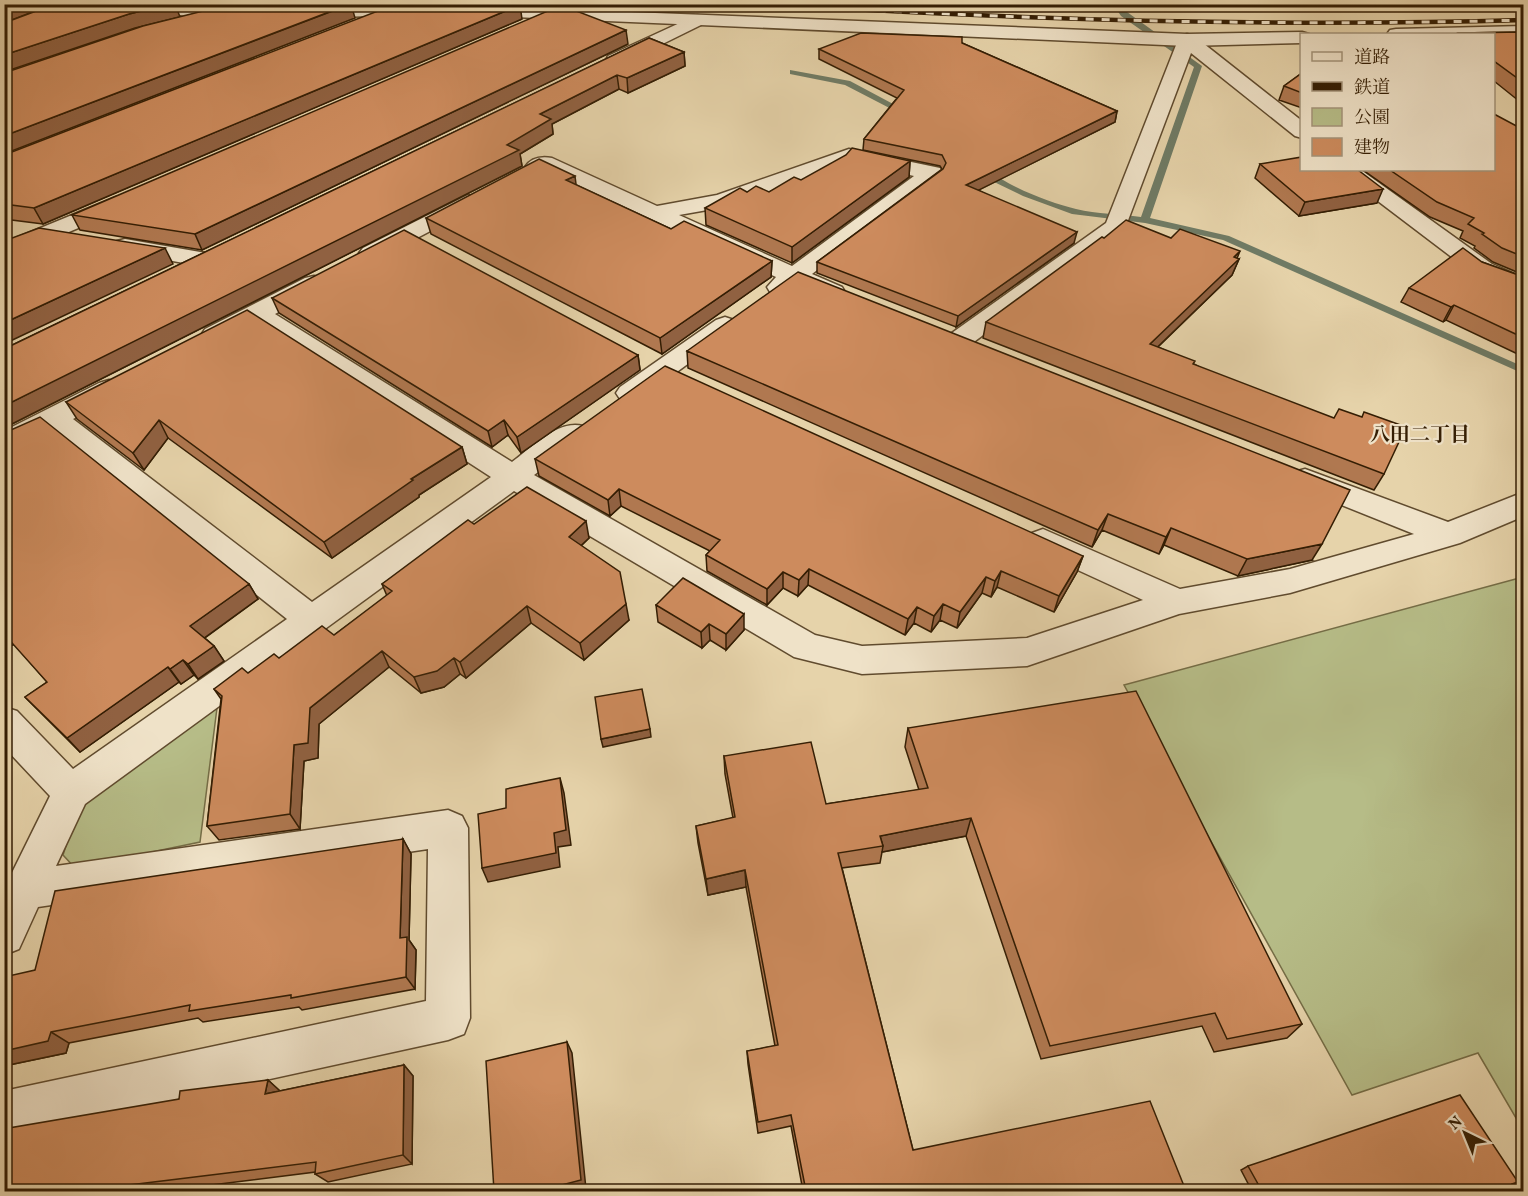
<svg xmlns="http://www.w3.org/2000/svg" width="1528" height="1196" viewBox="0 0 1528 1196" font-family="Vollkorn,'Noto Serif JP',serif">
  <rect width="100%" height="100%" fill="#e6d3aa"/>
  <filter id="stains"><feTurbulence type="fractalNoise" baseFrequency=".00333" numOctaves="4"/><feColorMatrix values="0 0 0 0 .2 0 0 0 0 .09 0 0 0 0 .02 0 0 0 .5 -.17"/></filter>
  <radialGradient id="worn" r=".72"><stop offset=".6" stop-color="#630" stop-opacity="0"/><stop offset="1" stop-color="#630" stop-opacity=".3"/></radialGradient>
  <path fill="#b6bc87" stroke="#756d46" stroke-width="1.5" d="M1523,577V1130L1478,1053L1352,1095L1124,685Z
    M217,708L200,842L75,868L63,855L78,808Z"/>
  <g fill="none" stroke-linecap="round" stroke-linejoin="round">
    <path fill="#6f7b65" fill-rule="evenodd" d="M1113,4H1120L1127,12L1202,66L1150,218L1229,236L1524,367V374L1223,240L1145,223L1072,214L1023,196L988,179L981,173V169H987C1007,186 1050,203 1076,209C1097,214 1120,214 1141,217L1194,67L1121,16Z
      M790,70L850,81L910,113L903,115L845,85L790,74Z"/>
    <defs>
      <path id="minor" d="M143,4C163,4 208,0 221,17L218,21C213,22 155,10 145,8Z
        M697,15L703,16L706,20L703,24L622,64H608L606,60L608,56Z
        M1187,34L1194,36L1302,121V138L1295,136L1191,53L1124,231L967,347L958,349L949,347L945,341L949,335L1106,223L1178,40L1180,36Z
        M849,149L940,168L943,173L812,274L842,287L845,292L842,297L833,299L824,297L796,286C787,293 782,295 770,292L767,287L776,277L544,171L536,174L528,172L525,167C531,158 541,156 552,158L657,206L717,195ZM851,162L914,176L792,266L679,215L730,206Z
        M1337,170H1361L1492,264L1524,278V294L1474,274Z
        M468,195L476,197L479,202L476,207L379,258L371,260L363,258L359,253L363,248Z
        M116,197L124,199L127,204L124,209L4,259V243Z
        M125,239L206,253L215,255L218,260L215,265L206,267L117,251L113,246L117,241Z
        M314,276L323,278L326,283L323,288L275,314L512,462C531,448 558,419 583,426L587,433L583,440L534,475L815,635L862,646L1027,638L1143,600L1032,549L1027,541L1032,533L1043,529L1180,589L1290,569L1414,534L1294,486L1290,479L1294,472L1305,469L1448,522L1524,492V516L1460,543L1290,593L1179,614L1027,666L862,674L794,657L514,491L85,804L56,866L448,810L462,816L468,828L470,1018L464,1034L448,1040L4,1137V1091L426,1001L428,849L38,907L19,949L4,955V889L50,796L4,747V707L17,711L73,769L287,619L51,431L4,453V431L99,383L109,380L119,383L123,389L119,395L73,419L312,602L491,477L255,324L223,341L214,343L205,341L201,335L205,329L305,278Z
        M725,317L734,320L738,325L734,330L640,399L630,402L620,399L616,393L620,387L716,320Z"/>
      <path id="tertiary" d="M427,5L433,6L436,10L433,14L308,18L302,17L299,13L302,9L308,8Z
        M476,6L1187,34L1302,32L1309,34H1302V43L1187,46L470,15L467,11L470,7Z
        M1524,26V36L1387,34L1390,30L1396,29Z"/>
    </defs>
    <use href="#minor" stroke="#604b2e" stroke-width="3"/>
    <use href="#tertiary" stroke="#604b2e" stroke-width="3"/>
    <use href="#minor" fill="#efe2c8" fill-rule="evenodd"/>
    <use href="#tertiary" fill="#efe2c8" fill-rule="evenodd"/>
    <defs>
      <path id="rail" d="M766,4C1019,20 1271,27 1524,20"/>
    </defs>
    <use href="#rail" stroke="#341e04" stroke-width="4.5"/>
    <use href="#rail" stroke="#efe2c8" stroke-width="3" stroke-dasharray="8" stroke-linecap="butt"/>
  </g>
  <path fill="#b07850" stroke="#341e04" stroke-width="1.5" d="M195,4H324L216,10Z
    M492,4H578L576,7Z
    M522,19L43,224L4,219V155Z
    M1524,32V105L1494,81V34H1457L1458,33Z
    M649,38L684,52L685,66L628,93L619,89L552,124L553,134L520,154L522,166L4,428V349Z
    M962,43L1117,111L1115,122L978,190L1074,243L956,327L817,273V262L942,169L940,166L863,150L864,139L897,98L819,59V49Z
    M628,44L202,250L80,230L72,215Z
    M1302,73V108L1279,100L1284,86Z
    M1524,130V275L1493,262L1474,248L1475,246L1460,238L1463,231L1430,217L1363,170H1494Z
    M910,161L909,177L792,263L706,225L705,208L747,192H769L801,180Z
    M1260,164L1377,203L1299,216L1255,178Z
    M576,185L671,229L772,261L771,277L662,354L431,234L426,218Z
    M1171,238L1239,259L1232,275L1158,347L1194,364L1384,474L1374,490L983,338L986,322Z
    M1482,262L1524,277V357L1446,320L1443,322L1401,302L1409,288Z
    M272,298L638,355L640,370L521,453L508,435L492,447L279,313Z
    M687,351L1312,560L1238,576L1164,545L1159,554L1102,530L1092,547L688,368Z
    M66,402L462,447L467,464L419,495V497L332,558L168,438L144,470L77,419Z
    M4,433L249,584L258,599L205,638L214,646L224,661L198,679L194,675L181,684L179,682L80,752L25,697L47,682L14,644L4,650Z
    M535,459L1083,556L1077,572L1054,612L997,587L991,597L982,593L957,628L940,620L931,632L914,623L905,635L808,585L798,596L783,588L767,605L707,571L706,555L710,551L621,506L610,516L539,476Z
    M474,524L589,538L581,546L629,620L584,660L531,623L466,678L460,674L444,687L421,693L389,667L319,724L318,758L304,761L300,829L219,840L207,826L221,699L214,689L279,658L334,635L387,596L382,584Z
    M656,605L744,630L726,650L710,640L702,648L658,622Z
    M908,728L1302,1024L1287,1038L1214,1052L1202,1026L1041,1059L966,836L882,852L880,863L842,868L913,1150L1186,1191H803L791,1126L758,1133L748,1064L747,1051L775,1046L746,887L708,895L698,843L696,826L733,818L725,774L724,756L826,804L919,790L905,747Z
    M403,839L411,854L409,940L416,950L415,989L302,1010L299,1007L203,1022L198,1018L69,1043L66,1053L4,1066L35,970Z
    M404,1065L413,1076L412,1164L328,1182L315,1174L316,1172L163,1191H4L179,1099L268,1080L280,1091Z
    M1248,1166L1512,1185L1516,1191H1252L1241,1170Z"/>
  <path fill="#906141" stroke="#341e04" stroke-width="1.5" d="M10,4H53L4,23V7Z
    M170,4H175L180,17L135,28L4,72V55L129,14Z
    M351,4L355,18L4,154V136Z
    M520,5L522,19L43,224L34,208Z
    M626,30L628,44L202,250L195,234Z
    M684,52L685,66L628,93L627,78Z
    M617,75L619,89L552,124L553,134L520,154L522,166L4,428V406L507,145L540,114Z
    M1117,111L1115,122L965,197L966,185Z
    M910,161L909,177L792,263V247Z
    M575,176L577,192L566,180Z
    M1383,189L1377,203L1299,216L1305,202Z
    M4,226L12,238L4,241Z
    M1077,232L1074,243L956,327L958,316Z
    M165,248L173,264L4,344V323Z
    M1240,251L1236,261L1239,259L1232,275L1144,360L1150,344Z
    M772,261L771,277L662,354L660,338Z
    M1454,305L1446,320L1443,322L1451,307Z
    M638,355L640,370L521,453L517,437Z
    M159,420L168,438L144,470L133,453Z
    M504,420L508,435L492,447L488,431Z
    M462,447L467,464L419,495V497L332,558L324,542L411,479Z
    M619,489L621,506L610,516L608,500Z
    M1108,514L1102,530L1092,547L1098,530Z
    M586,521L589,538L572,554L569,537Z
    M1171,528L1164,545L1159,554L1166,537Z
    M1322,544L1312,560L1238,576L1247,559Z
    M1083,556L1077,572L1054,612L1059,596Z
    M809,569L808,585L798,596L799,580Z
    M1001,571L997,587L991,597L995,581Z
    M783,572V588L767,605V589Z
    M986,577L982,593L957,628L960,612Z
    M249,584L258,599L200,641L190,626Z
    M626,604L629,620L584,660L580,643Z
    M943,604L940,620L931,632L934,616Z
    M527,606L531,623L466,678L460,662Z
    M917,607L914,623L905,635L908,619Z
    M744,614V630L726,650V634Z
    M709,624L710,640L702,648L701,632Z
    M4,634L14,644L4,650Z
    M214,646L224,661L198,679L188,664Z
    M382,651L389,667L319,724L318,758L304,761L300,829L290,814L294,745L310,708Z
    M454,658L460,674L444,687L421,693L414,677Z
    M183,660L194,675L181,684L170,669Z
    M168,667L179,682L80,752L67,738Z
    M650,729L651,737L603,747L601,739Z
    M560,778L564,793L571,845L558,847L560,867L488,882L482,868L554,833Z
    M971,818L966,836L882,852L883,846L880,836Z
    M403,839L411,854L409,940L416,950L415,989L406,977L400,938Z
    M745,870L746,887L708,895L706,879Z
    M51,1032L69,1043L66,1053L4,1066V1051Z
    M567,1042L572,1053L586,1189L576,1191H539Z
    M404,1065L413,1076L412,1164L403,1155Z
    M268,1080L280,1091L265,1094Z
    M113,1187L122,1191H112Z"/>
  <path fill="#cd8b5d" stroke="#341e04" stroke-width="1.5" d="M55,4H170L129,14L4,55V23Z
    M350,4L4,136V73L143,26L207,10Z
    M396,4L520,5L34,208L4,204V155Z
    M557,7H566L626,30L195,234L72,215Z
    M1524,32V83L1494,61V34H1459L1458,33Z
    M861,33L962,37V43L1117,111L966,185L1077,232L958,316L817,262L943,169L946,163L942,155L864,139L904,90L819,49Z
    M649,38L684,52L627,78L617,75L540,114L551,119L507,145L519,150L4,406V349Z
    M1302,73V93L1284,86Z
    M1494,114L1524,130V257L1502,248L1482,234L1484,233L1468,224L1474,218L1437,202L1390,170H1494Z
    M852,148L910,161L792,247L705,208L740,188L747,192L756,186L769,192L794,177L801,180L846,155Z
    M1302,157V170H1358L1383,189L1305,202L1260,164Z
    M539,159L575,176L566,180L671,229L684,221L772,261L660,338L426,218Z
    M1126,220L1171,238L1180,229L1240,251L1234,257L1239,259L1150,344L1195,361L1193,364L1334,418L1339,409L1362,417L1364,412L1406,427L1384,474L986,322L1102,237L1104,238Z
    M39,228L165,248L4,323V241Z
    M404,230L638,355L517,437L504,420L488,431L272,298Z
    M1463,248L1482,262L1524,277V338L1454,305L1451,307L1409,288Z
    M798,272L1350,490L1322,544L1247,559L1171,528L1166,537L1108,514L1098,530L687,351Z
    M247,310L462,447L411,479L413,480L324,542L159,420L133,453L66,402Z
    M665,366L1083,556L1059,596L1001,571L995,581L986,577L960,612L943,604L934,616L917,607L908,619L809,569L799,580L783,572L767,589L706,555L720,540L619,489L608,500L535,459Z
    M40,417L249,584L190,626L214,646L188,664L183,660L170,669L168,667L67,738L25,697L47,682L4,634V433Z
    M527,487L586,521L569,537L620,572L626,604L580,643L527,606L460,662L454,658L437,671L414,677L382,651L310,708L308,743L294,745L290,814L207,826L222,696L214,689L242,668L248,673L274,654L279,658L322,626L334,635L392,591L382,584L468,520L474,524Z
    M683,578L744,614L726,634L709,624L701,632L656,605Z
    M642,689L650,729L601,739L595,697Z
    M1136,691L1302,1024L1227,1039L1215,1013L1050,1046L971,818L880,836L883,846L838,853L913,1150L1150,1101L1186,1191H806L791,1115L758,1122L747,1051L778,1045L745,870L706,879L696,826L735,817L724,756L811,742L826,804L928,788L908,728Z
    M560,778L566,830L554,833L556,853L482,868L478,814L506,808V789Z
    M403,839L400,938L407,937L406,977L291,998V995L189,1011L190,1005L51,1032L48,1041L4,1051V977L35,970L55,891Z
    M567,1042L581,1180L539,1191H494L486,1061Z
    M404,1065L403,1155L315,1174L316,1162L113,1187L112,1191H4V1148H5L9,1128L179,1099L180,1091L268,1080L265,1094Z
    M1460,1095L1518,1182L1512,1184L1516,1191H1262L1248,1166Z"/>
  <g text-anchor="middle" stroke-width="4.5" stroke-linejoin="round" paint-order="stroke">
    <g font-size="20" font-weight="bold" fill="#341e04" stroke="#efe2c8">
      <text x="1420" y="441">八田二丁目</text>
    </g>
  </g>
  <rect width="1528" height="1196" fill="none" stroke="#e6d3aa" stroke-width="24"/>
  <rect x="6" y="6" width="1516" height="1184" fill="none" stroke="#341e04" stroke-width="3"/>
  <rect x="12" y="12" width="1504" height="1172" fill="none" stroke="#341e04" stroke-width="1.5"/>
  <rect x="1300" y="33" width="195" height="138" fill="#efe2c8" stroke="#a4947a" stroke-width="1.5"/>
  <rect x="1312" y="52" width="30" height="9" fill="#efe2c8" stroke="#a4947a" stroke-width="1.5"/>
  <text x="1354" y="63" font-size="18" fill="#341e04">道路</text>
  <rect x="1312" y="82" width="30" height="9" fill="#341e04" stroke="#a4947a" stroke-width="1.5"/>
  <text x="1354" y="93" font-size="18" fill="#341e04">鉄道</text>
  <rect x="1312" y="108" width="30" height="18" fill="#b6bc87" stroke="#a4947a" stroke-width="1.5"/>
  <text x="1354" y="123" font-size="18" fill="#341e04">公園</text>
  <rect x="1312" y="138" width="30" height="18" fill="#cd8b5d" stroke="#a4947a" stroke-width="1.5"/>
  <text x="1354" y="153" font-size="18" fill="#341e04">建物</text>
  <g transform="translate(1465 1133) rotate(317)" stroke="#efe2c8" stroke-width="4.5" paint-order="stroke">
  <path d="M0-4.5L10 22L0 15L-10 22Z" fill="#341e04"/>
  <text y="-9" font-size="16" font-weight="bold" text-anchor="middle" fill="#341e04">N</text>
  </g>
  <rect width="100%" height="100%" filter="url(#stains)"/>
  <rect width="100%" height="100%" fill="url(#worn)"/>
</svg>
